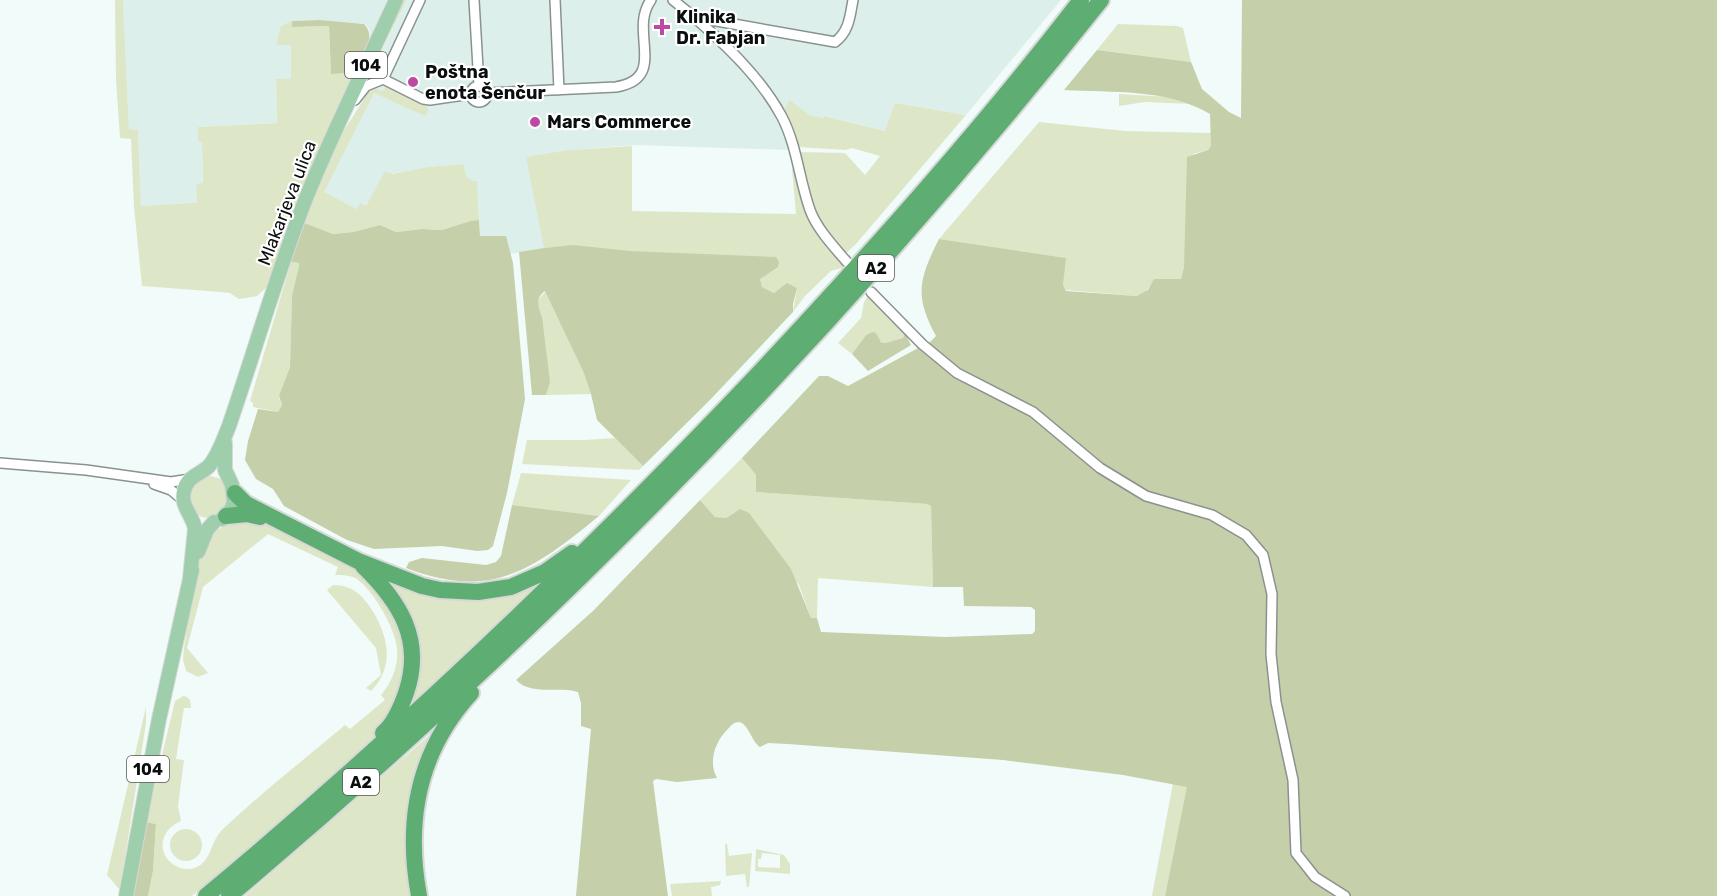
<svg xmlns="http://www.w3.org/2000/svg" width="1717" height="896" viewBox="0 0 1717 896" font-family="Rubik,sans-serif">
  <rect width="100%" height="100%" fill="#f1fbf9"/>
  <path fill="#ddefeb" d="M123,0H387L371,38L369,29L365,24L320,20L292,21L276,45L291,44V78L276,79L277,123L198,127L199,141H202L203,184L196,185L197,204L141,206L138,131L129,129Z
    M407,0H1061L966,115L895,103L886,131L824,116L823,118L784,111L795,140L791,150L635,145L569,150L544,248L510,254L506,237L480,236L478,197L467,178L463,164L427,167L391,174L366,206L357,209L323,192L374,92L392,100L428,107L386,87L382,91L374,87L381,70L374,66Z"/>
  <path fill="#dee6c8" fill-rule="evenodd" d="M115,0H123L129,129L138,130L141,206L197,203L196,184L203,183L202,142L198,141V127L277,123L276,79L291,78V45H276L281,26L292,21L293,27L329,26L331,73L354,72L320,150L267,287L257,296L239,299L230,293L221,292L142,286L134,207L131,139L120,138L116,79Z
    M401,0H407L374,65L381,69L379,76L365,81Z
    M1118,24L1177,26L1183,28L1191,62L1097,50Z
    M374,87L382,91L386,87L428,107V111L425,116L374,93L324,192L357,209L360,203L366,206L385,171L392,174L427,167L464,164C465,174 466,181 477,181L479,220L470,221L442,230L422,229L396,232L380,225L353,232L333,234L302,222L333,148L367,94Z
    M1119,94L1171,97L1193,104L1145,102L1119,106Z
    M789,100L807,113L808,115L823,118L824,116L885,131L895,103L966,115L856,244L845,254L817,216L799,152L845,153L865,175L880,156L852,148L845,150L797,147L784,111Z
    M1039,122L1125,131L1211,133V146L1208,150L1193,154L1184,267L1181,279L1151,285L1144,294L1137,296L1066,290L1063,285L1065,258L939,239Z
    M632,146V211L796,214L792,169H795L809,215L845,267L831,271L805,296L793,312L797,288L793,286L774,293L762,287L760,280C689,264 616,242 544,248L526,157L569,150Z
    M291,262L299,263V266L292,295L290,367L279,398L282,405L278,412L253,407V403L250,401Z
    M546,291L583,371L591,394L546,395L549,382L538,307V300Z
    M869,294L905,333L903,338L885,343L866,335L852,354L838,343L861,318L864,302Z
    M615,438L643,466L639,470L522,464L527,440H585Z
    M742,458L756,475V492L927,504L931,506L933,587L818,578L817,618H811L799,585L736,511L726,518L715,517L700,500Z
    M521,473L631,480L599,516L512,505Z
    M188 497a21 21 0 1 1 42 0a21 21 0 1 1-42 0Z
    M234,519L260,522L317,546L360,571L391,602L410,662L386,725L359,753L192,896H148L153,871L156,824L146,822L175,701L183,696L187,697L190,700L191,708H184L176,759L184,760L178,806L181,821C172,825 165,831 163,841C159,860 182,876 199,866C212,858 211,840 223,829C262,792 305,759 345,725L350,729L385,700L381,695C392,682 399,665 397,648C395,628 374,592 358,580C352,575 343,575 335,575L338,567L268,534L203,587L187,648L208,673L198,677L186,671L183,660L184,647L198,565L211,534Z
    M381,575L401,582L529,586L533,592L408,707L418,673Z
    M333,585C354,585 364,597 374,613C389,640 394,667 371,691L366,688L381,675L376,648L327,590Z
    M146,707V723L120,890L107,875Z
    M440,726L426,757L416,896H245Z
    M1173,783L1187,787V792L1165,896H1152Z
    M170 845a16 16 0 1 1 32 0a16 16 0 1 1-32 0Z
    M725,844H727L729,856L752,853L749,887H747L745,874L726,876Z
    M756,849L784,855L790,864V874L755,871ZM762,853L780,855V868L758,867V859H761Z
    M721,881L720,885L711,887L712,896H672L670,884Z"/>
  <path fill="#c5cfaa" d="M1242,0H1717V896H1165L1187,787L1123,775L1003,760L788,744L768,743L760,747C752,742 748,723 739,722C733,722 731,726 727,730C715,742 708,762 717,778L677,782L656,779L653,781L668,896H576L591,729L581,726V703L578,692C558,686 531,696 516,680L594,610L700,500L715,517L726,518L740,509L749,513L791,569L811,618H817L821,632L946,637L1032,634L1035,631V610L1031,607L964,606L963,587H933L931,506L927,504L756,492V475L742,458L819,376H828L848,386L920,347L929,346V343L936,336C914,296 919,279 939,239L1066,258L1063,285L1066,291L1137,296L1148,290L1154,279H1181L1184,267L1187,157L1208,150L1211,146L1210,114C1167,88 1113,93 1064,90L1097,50L1191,62L1202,89L1229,112L1241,118Z
    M320,20L364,24C378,38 362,58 354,72L331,74L329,26L292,27V21Z
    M479,220L480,236H506L513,263L525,399L507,493L493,546L488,550L477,551L442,546L374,549L347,540L284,506L273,489L256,479L245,460L248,441L258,409L278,412L282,405L279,396L290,367L292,295L299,266V263L291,262L302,222L333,234L353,232L380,225L396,232L422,229L442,230L470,221Z
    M573,245L630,251L776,257L779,262L778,267L760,279L762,287L774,293L787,283L797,288L793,304V312L708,402L643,466L597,420L591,394L583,371L545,291C535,298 538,307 542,317L550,382L546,395H532L519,252L544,248Z
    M873,332L876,333L881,342L885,343L903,338L905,333L911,345L868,371L852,354L866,335Z
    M512,505L599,516C534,569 492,601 406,568L409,562L422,558L486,565L496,562L501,556Z
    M146,822L156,824L153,871L148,896H133Z"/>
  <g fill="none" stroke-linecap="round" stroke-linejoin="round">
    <defs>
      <path id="minor" d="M474,0L479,85
        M555,0L559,90
        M673,0L694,17L835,42C849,32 850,16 853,0
        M694,17C727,46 761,78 782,117C797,146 799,179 810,210C817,229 834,247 847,262
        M383,79L420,0
        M471 94a8 8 0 1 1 16 0a8 8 0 1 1-16 0Z
        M487,93L616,87C669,78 628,31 651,0
        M355,100L366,86L383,79L423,99L430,100L471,94
        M871,292L922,344L957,373L1033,412L1100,468L1146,496L1212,515L1246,535L1263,555L1272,594L1271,654L1276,702L1293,780L1296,853L1315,877L1345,896
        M0,463L86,470L171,482L190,479
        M154,484L171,490L183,500"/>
      <path id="primary" d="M222,519L231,510L234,502L232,485L225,470V443
        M198,552L207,530L214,522
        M190,578L195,529C193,515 180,506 184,491C187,476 200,475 209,466C218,456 224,438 229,426C255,350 277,273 306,198C333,131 366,66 396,0
        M126,896L159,719L192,570"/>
      <path id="motorway" d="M235,493L246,504L358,561L422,586L440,590L478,592L511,587L545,572L572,553
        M226,516L247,514L260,517
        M363,566C400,602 424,640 406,693C401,707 394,724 383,733
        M206,896C401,733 585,557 760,372C872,252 981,130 1081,0
        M229,896C548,628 841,327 1101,0
        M419,896C405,820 418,751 471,693"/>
    </defs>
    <use href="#minor" stroke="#899290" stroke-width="12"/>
    <use href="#primary" stroke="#d8d8d8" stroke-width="16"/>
    <use href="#motorway" stroke="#d8d8d8" stroke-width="20"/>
    <use href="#minor" stroke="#fff" stroke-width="9"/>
    <use href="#primary" stroke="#9eceab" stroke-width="14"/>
    <use href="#motorway" stroke="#5eae73" stroke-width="16"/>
  </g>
  <g fill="#bc49a2" stroke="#fff" stroke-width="2">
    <path d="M659 18h6v6h6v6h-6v6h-6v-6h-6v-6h6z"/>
    <circle cx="413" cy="82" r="6"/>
    <circle cx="535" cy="122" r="6"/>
  </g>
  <g text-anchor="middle" stroke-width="4.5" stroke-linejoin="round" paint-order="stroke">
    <g fill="#fff" stroke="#545656" stroke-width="1.5">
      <rect x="345" y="52" width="42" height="26" rx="4.5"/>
      <rect x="858" y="255" width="36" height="26" rx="4.5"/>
      <rect x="127" y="756" width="42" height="26" rx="4.5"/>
      <rect x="343" y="769" width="36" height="26" rx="4.5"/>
    </g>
    <g font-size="16" font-weight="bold" fill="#0b0e0e">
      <text x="366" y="71">104</text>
      <text x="876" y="274">A2</text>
      <text x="148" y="775">104</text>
      <text x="361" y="788">A2</text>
    </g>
    <g font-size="18" font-weight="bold" fill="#0b0e0e" stroke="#fff" text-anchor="start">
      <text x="676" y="23">Klinika<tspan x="676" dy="21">Dr. Fabjan</tspan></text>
      <text x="425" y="78">Poštna<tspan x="425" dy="21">enota Šenčur</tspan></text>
      <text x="547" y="128">Mars Commerce</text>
    </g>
    <g font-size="18" fill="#0b0e0e" stroke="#fff">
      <text transform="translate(287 203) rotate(-69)" y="6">Mlakarjeva ulica</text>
    </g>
  </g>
</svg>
